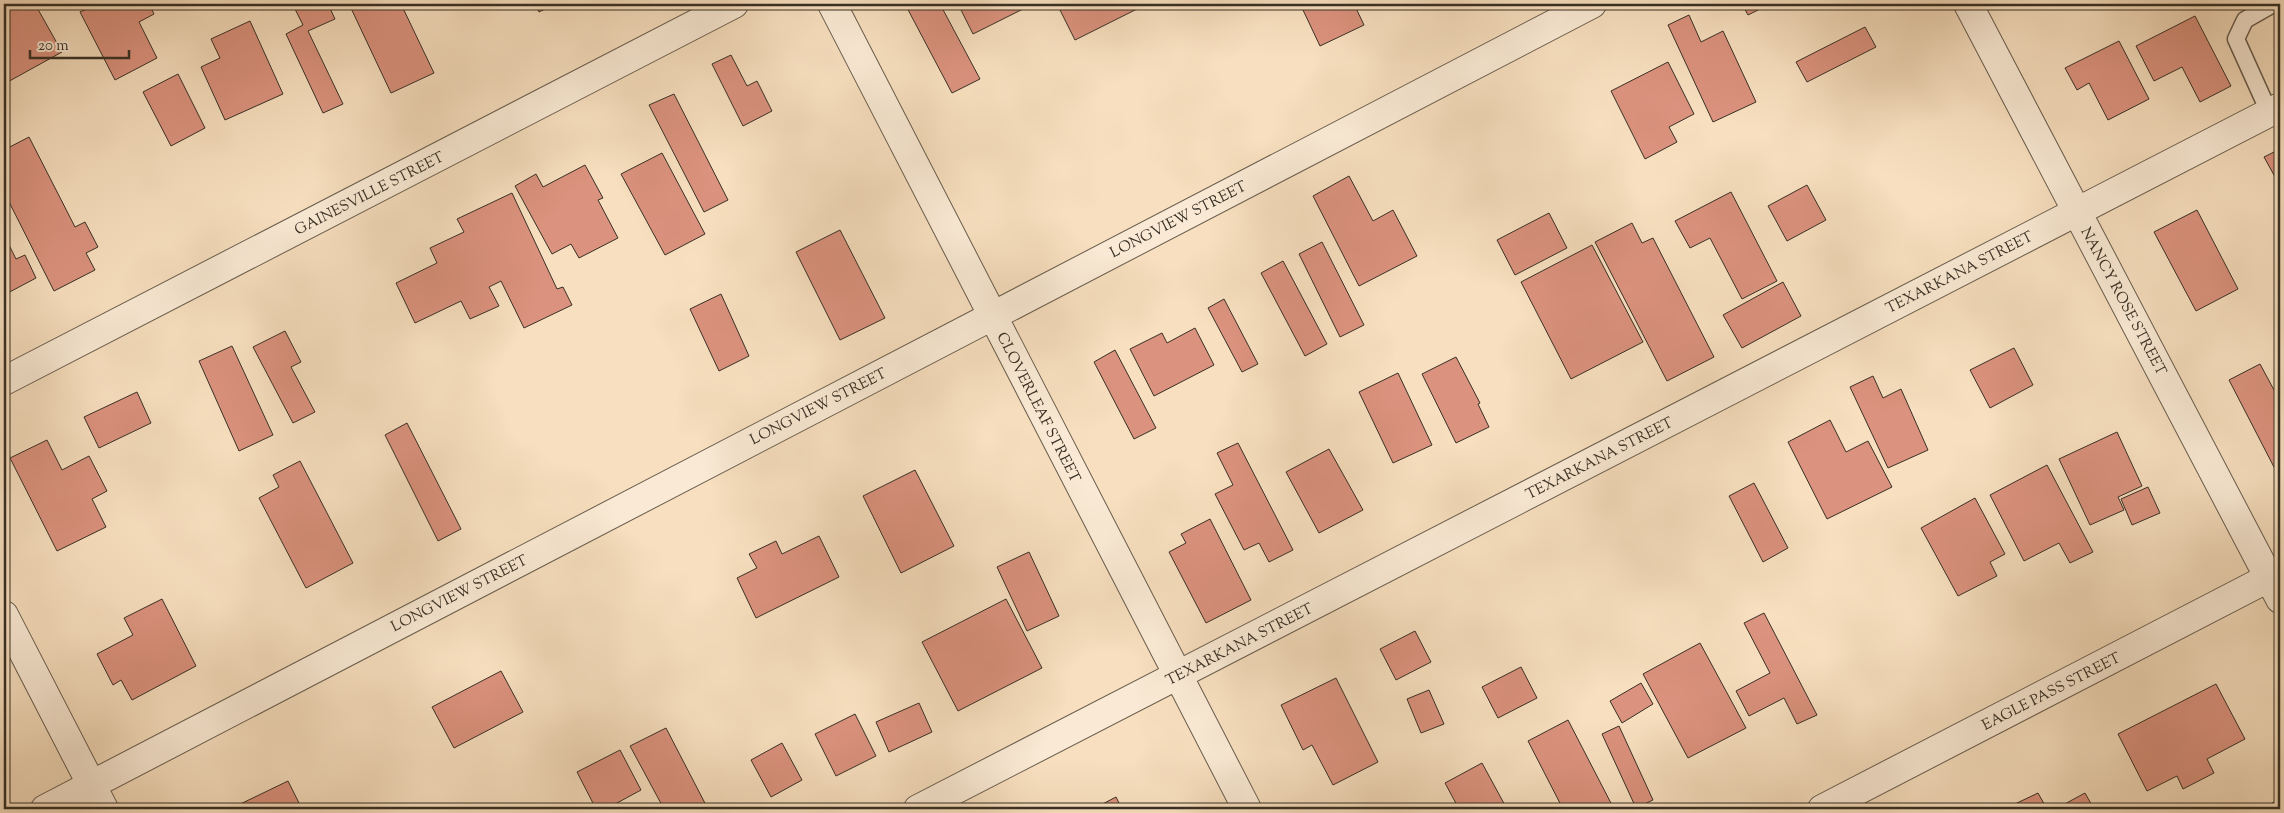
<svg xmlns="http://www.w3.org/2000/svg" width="2284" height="813" viewBox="0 0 2284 813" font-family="'Sorts Mill Goudy',serif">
  <rect width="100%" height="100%" fill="#f7dfbf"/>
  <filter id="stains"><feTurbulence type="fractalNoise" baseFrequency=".004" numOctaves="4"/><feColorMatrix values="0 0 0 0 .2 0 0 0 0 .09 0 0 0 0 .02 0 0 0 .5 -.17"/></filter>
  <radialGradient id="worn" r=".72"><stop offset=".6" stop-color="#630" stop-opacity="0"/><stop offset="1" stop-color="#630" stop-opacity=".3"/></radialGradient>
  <path fill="#db927e" stroke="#383025" d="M4,4H12L15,9L24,4H35L62,52L4,84Z
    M97,4H149L154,14L139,22L157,58L115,80L80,12Z
    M259,4H274L262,10Z
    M328,4L335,19L308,31L343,104L323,113L286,34L303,25L293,5Z
    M349,4H401L434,73L391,93Z
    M535,4H555L539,12Z
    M905,4H940L980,79L952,93Z
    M958,4H1033L973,34Z
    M1057,4H1147L1075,40Z
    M1317,4H1354L1364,25L1320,46L1303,10Z
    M1742,4H1770L1748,15Z
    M1689,15L1701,42L1723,31L1756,102L1713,122L1668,25Z
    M2195,16L2231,86L2200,102L2182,67L2154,81L2136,46Z
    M250,21L283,94L225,120L201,67L220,58L211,39Z
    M1865,27L1876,47L1807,82L1796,62Z
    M2119,41L2149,99L2108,120L2089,83L2077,90L2065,68Z
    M731,55L747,86L757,81L772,111L743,126L712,64Z
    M1668,62L1694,114L1669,127L1677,142L1645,159L1611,91Z
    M178,74L205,128L171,146L143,92Z
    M674,94L728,200L704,212L649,105Z
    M29,137L75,227L85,222L98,247L86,253L95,270L54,291L4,192V150Z
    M2280,149V183L2279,184L2264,157Z
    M662,153L705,234L665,255L621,174Z
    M585,165L603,198L598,200L618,238L579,258L571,244L552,254L515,186L536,174L543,187Z
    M1349,176L1373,221L1393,210L1417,256L1359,286L1313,196Z
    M1807,185L1826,220L1787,241L1768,206Z
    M1731,192L1777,281L1742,299L1710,238L1690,248L1675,221Z
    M512,193L557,289L563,287L572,305L524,328L501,281L489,287L499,306L470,319L461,301L415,323L396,283L437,263L430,248L464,232L457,219Z
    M2197,210L2238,289L2196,311L2154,232Z
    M1549,213L1567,248L1515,275L1497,240Z
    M1632,223L1642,243L1653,238L1714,357L1667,381L1595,242Z
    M840,230L885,318L840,340L796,252Z
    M4,235L16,259L25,255L36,278L4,295Z
    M1322,242L1364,325L1340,337L1299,254Z
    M1592,245L1643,342L1571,379L1521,282Z
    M1283,261L1327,344L1305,356L1261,273Z
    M1783,282L1801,316L1742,348L1723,315Z
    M721,294L749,356L719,371L690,309Z
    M1224,299L1258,364L1242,372L1208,308Z
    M1195,328L1214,365L1154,396L1130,349L1162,333L1167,343Z
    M285,331L301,362L291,367L315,412L293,423L253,347Z
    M232,346L273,435L239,451L199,361Z
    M2014,348L2033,385L1990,408L1970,370Z
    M1115,350L1156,428L1134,439L1094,362Z
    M1456,357L1480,403L1478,404L1489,427L1456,443L1422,374Z
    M2260,364L2274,390L2280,386V467L2275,469L2229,380Z
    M1398,373L1432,445L1393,463L1359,392Z
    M1873,376L1883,398L1901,389L1928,450L1888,468L1850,387Z
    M137,392L151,423L99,448L84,417Z
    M1830,420L1846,452L1868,441L1892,487L1827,519L1788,442Z
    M407,423L461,529L438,541L385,435Z
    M2117,432L2142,486L2118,497L2124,510L2090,525L2059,459Z
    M47,440L62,470L89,456L107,491L92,499L106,527L57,551L10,458Z
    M1238,443L1293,550L1269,562L1259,543L1244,550L1215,494L1233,485L1217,453Z
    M1329,449L1363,510L1319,533L1286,472Z
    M300,461L353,563L306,588L259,498L279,487L273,475Z
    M2047,465L2093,552L2070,563L2059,543L2024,561L1990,495Z
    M915,470L954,546L901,573L863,496Z
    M1754,483L1788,548L1763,562L1729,496Z
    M2148,487L2160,513L2132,525L2121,499Z
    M1975,498L2005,554L1990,562L1997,576L1958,596L1921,528Z
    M1210,519L1251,600L1206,623L1169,552L1186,543L1181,534Z
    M819,536L839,577L756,618L737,578L757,568L749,554L776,541L782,554Z
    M1029,552L1059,616L1027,631L997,567Z
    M162,599L196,666L132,700L121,680L113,685L97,654L133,635L124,618Z
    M1006,599L1042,668L958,711L922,642Z
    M1764,613L1817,715L1797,724L1784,698L1749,716L1736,691L1770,673L1744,623Z
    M1415,631L1431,662L1396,680L1380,649Z
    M1700,643L1746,728L1688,758L1643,674Z
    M1521,667L1537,698L1498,718L1482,687Z
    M501,671L523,712L454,748L432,707Z
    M1336,678L1378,762L1333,785L1312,745L1303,750L1281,705Z
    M1641,683L1653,704L1622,723L1610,701Z
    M2216,684L2245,739L2207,759L2214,773L2183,789L2177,776L2147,791L2118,734Z
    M1429,690L1444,724L1421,733L1407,699Z
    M919,703L932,732L889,752L876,722Z
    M855,714L876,756L836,776L815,734Z
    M1568,720L1614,809H1563L1528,741Z
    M1619,726L1653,800L1636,808L1602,734Z
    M666,728L708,809H664L630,746Z
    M782,743L802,780L771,797L751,760Z
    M620,750L641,790L606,809H596L577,772Z
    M1482,763L1507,809H1459L1445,783Z
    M288,781L302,809H230Z
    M2038,793L2047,809H2018L2015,804Z
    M2085,793L2094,809H2063L2061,806Z
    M1116,797L1122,809H1093Z
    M2280,799V809H2261Z"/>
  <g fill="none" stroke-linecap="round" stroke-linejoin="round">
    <defs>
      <path id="service" d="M2269,112L2236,39L2245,20L2273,4"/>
      <path id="minor" d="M832,4L1247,809
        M1968,4L2280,599
        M4,381L734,4
        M45,809L1592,4
        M918,809L2280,107
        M1822,809L2280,572"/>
      <path id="tertiary" d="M4,615L104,809"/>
    </defs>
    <use href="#service" stroke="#685c4c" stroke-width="19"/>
    <use href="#minor" stroke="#685c4c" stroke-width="30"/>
    <use href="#tertiary" stroke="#685c4c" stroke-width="30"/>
    <use href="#service" stroke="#faead5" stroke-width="16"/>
    <use href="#minor" stroke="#faead5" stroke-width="28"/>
    <use href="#tertiary" stroke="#faead5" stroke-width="28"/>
  </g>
  <g text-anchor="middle" stroke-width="4" stroke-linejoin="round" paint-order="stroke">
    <g font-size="15" fill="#383025" stroke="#faead5">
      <text transform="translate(369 193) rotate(-27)" y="5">GAINESVILLE STREET</text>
      <text transform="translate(1178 219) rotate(-27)" y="5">LONGVIEW STREET</text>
      <text transform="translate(1959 272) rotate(-27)" y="5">TEXARKANA STREET</text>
      <text transform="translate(2124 301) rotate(62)" y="5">NANCY ROSE STREET</text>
      <text transform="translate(818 406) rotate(-27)" y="5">LONGVIEW STREET</text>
      <text transform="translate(1039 407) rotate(63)" y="5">CLOVERLEAF STREET</text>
      <text transform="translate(1599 458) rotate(-27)" y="5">TEXARKANA STREET</text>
      <text transform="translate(459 593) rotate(-27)" y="5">LONGVIEW STREET</text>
      <text transform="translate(1239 644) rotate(-27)" y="5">TEXARKANA STREET</text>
      <text transform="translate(2051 691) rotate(-27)" y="5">EAGLE PASS STREET</text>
    </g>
  </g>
  <rect width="2284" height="813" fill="none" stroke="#f7dfbf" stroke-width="20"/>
  <rect x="5" y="5" width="2274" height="803" fill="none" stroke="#383025" stroke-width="2.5"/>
  <rect x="10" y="10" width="2264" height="793" fill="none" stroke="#383025"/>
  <path d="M30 50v8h99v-8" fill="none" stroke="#383025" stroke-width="2.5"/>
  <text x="38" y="50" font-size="15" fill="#383025" stroke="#faead5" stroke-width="4" paint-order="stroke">20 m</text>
  <rect width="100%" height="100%" filter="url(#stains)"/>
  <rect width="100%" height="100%" fill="url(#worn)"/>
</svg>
